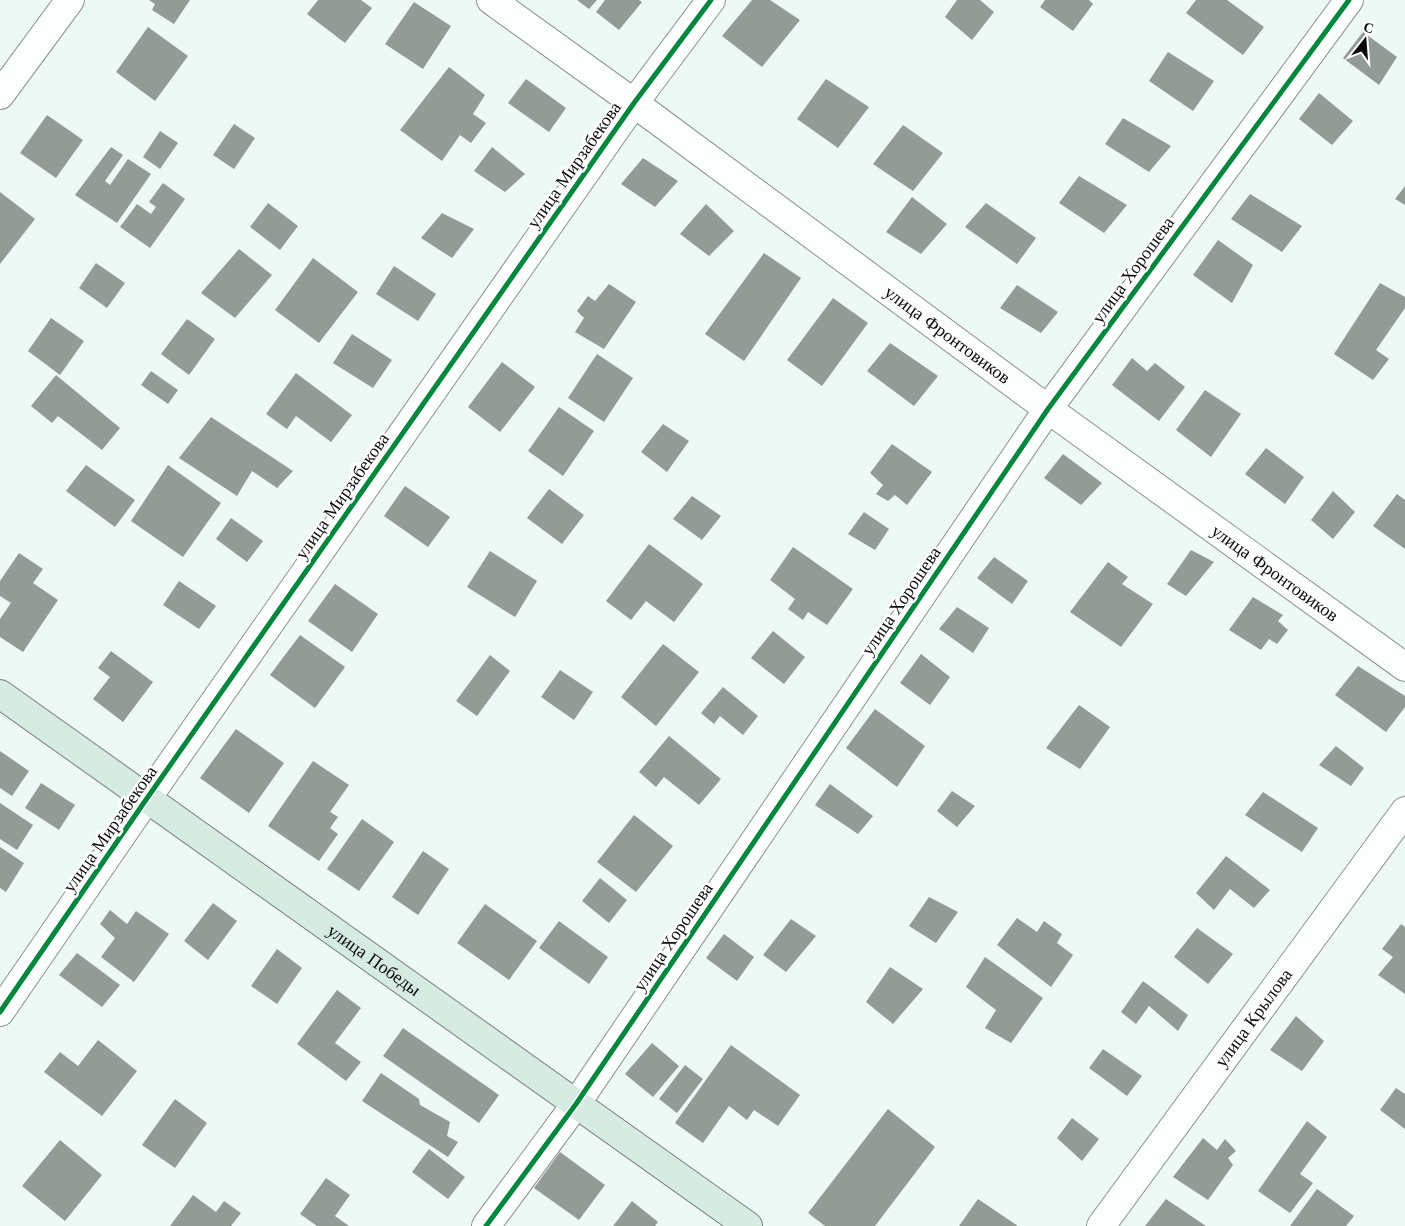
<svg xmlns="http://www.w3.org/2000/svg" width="1405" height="1226" viewBox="0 0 1405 1226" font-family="'Libre Baskerville',serif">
  <rect width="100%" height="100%" fill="#edf9f4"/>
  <path fill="#939b97" d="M149,0H190L174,24L152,10L155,4Z
    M318,0H361L372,8L345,43L307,14Z
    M577,0H597L589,9Z
    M605,0H639L642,2L619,30L596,12Z
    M752,0H770L800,20L762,67L722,36Z
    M957,0H980L994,12L972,40L945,17Z
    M1045,0H1089L1093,4L1073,31L1040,7Z
    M1196,0H1227L1264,27L1243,55L1186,13Z
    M414,2L451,26L423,69L385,44Z
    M148,27L188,56L155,101L116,72Z
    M1363,32L1397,57L1379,85L1343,58Z
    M1168,52L1214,81L1193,111L1149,81Z
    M449,67L485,95L473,114L486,123L471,143L460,135L442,161L400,130Z
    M526,79L566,108L549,132L508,103Z
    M826,79L869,107L838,148L797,119Z
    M1319,93L1353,121L1332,145L1299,119Z
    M47,115L83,140L56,178L20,153Z
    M1123,118L1171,146L1149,172L1105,144Z
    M234,124L255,138L234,169L213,155Z
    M903,125L943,153L913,191L873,164Z
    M160,131L178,143L160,169L143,157Z
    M111,147L123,155L105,181L110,185L128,159L151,174L117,223L75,195Z
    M492,147L525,174L505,192L474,171Z
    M643,158L678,181L655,207L621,184Z
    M1079,176L1127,205L1104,233L1059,203Z
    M163,183L185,199L150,248L120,227L137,204L151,214L156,207L149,202Z
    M1405,186V205L1395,199Z
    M0,192L35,219L0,264Z
    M1250,194L1302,226L1282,252L1231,219Z
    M912,197L947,224L921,254L886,232Z
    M268,203L298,226L280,250L250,227Z
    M986,203L1036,238L1017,264L965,227Z
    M706,204L734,231L709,256L680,234Z
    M442,213L474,229L452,258L421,238Z
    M1218,240L1253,265L1232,303L1193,275Z
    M239,249L272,275L235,318L201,293Z
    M764,253L801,278L744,361L705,334Z
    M313,258L358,292L319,343L275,310Z
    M96,263L125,283L107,308L79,288Z
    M394,266L436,294L418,321L376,294Z
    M1380,283L1405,297V308L1376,350L1389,359L1373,380L1334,354Z
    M609,284L636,302L604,349L575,332L584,318L577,311L588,296L595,301Z
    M1017,285L1058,312L1041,333L1000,308Z
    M833,298L868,323L822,386L787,360Z
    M51,318L84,341L60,375L28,351Z
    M187,319L215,339L189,375L161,354Z
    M352,334L392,360L373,388L333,363Z
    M890,343L938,376L914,406L867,371Z
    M597,354L633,378L604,422L568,398Z
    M1132,358L1147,371L1155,363L1185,387L1159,421L1112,385Z
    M502,362L535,387L500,432L468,407Z
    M151,371L178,390L168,404L141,385Z
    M296,373L352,415L331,442L296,416L287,429L266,414Z
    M56,375L120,428L102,450L58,416L52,423L31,406Z
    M1205,390L1241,414L1211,457L1176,430Z
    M559,407L594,431L563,476L528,451Z
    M211,417L293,471L277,488L252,471L237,496L179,458Z
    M663,424L689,441L667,472L641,452Z
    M892,444L932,472L907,505L895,495L888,501L876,494L883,485L870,473Z
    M1266,448L1304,477L1285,504L1245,474Z
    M1063,454L1102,483L1081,505L1044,478Z
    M86,465L135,500L115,527L66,491Z
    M168,465L221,503L183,557L131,521Z
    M405,486L450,517L428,547L384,516Z
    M549,489L584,515L562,544L527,518Z
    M1333,491L1355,512L1333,539L1311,520Z
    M1397,494L1405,500V549L1373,526Z
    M692,496L721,516L702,540L673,519Z
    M864,512L889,529L875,550L848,534Z
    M231,518L263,541L247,562L216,539Z
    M649,544L703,584L674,622L646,601L631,620L606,601Z
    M793,547L853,589L827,625L808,612L803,620L788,609L795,599L770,580Z
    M1191,550L1214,562L1186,596L1167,584Z
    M490,551L537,581L515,617L467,587Z
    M19,553L43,569L33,583L58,600L23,652L0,637V619L11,603L0,596V581Z
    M994,557L1028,581L1012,604L977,578Z
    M1108,562L1128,577L1122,584L1153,604L1121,647L1070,612Z
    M179,581L216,606L199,629L163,605Z
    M335,584L378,614L352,652L308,621Z
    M1253,597L1283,615L1278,621L1288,630L1277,644L1269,639L1261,650L1229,630Z
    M957,607L989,628L973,653L939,629Z
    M773,631L805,657L784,684L751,658Z
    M300,635L345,667L315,708L270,675Z
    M663,644L699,672L656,726L621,697Z
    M111,651L153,682L123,722L93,699L110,677L98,668Z
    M921,654L950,677L930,705L900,683Z
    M490,655L510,671L477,716L456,701Z
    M1358,666L1405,696V707L1386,732L1335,695Z
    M560,670L593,692L574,720L541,697Z
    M723,687L758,716L743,735L720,716L714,724L701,713Z
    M1079,705L1110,727L1080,769L1046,748Z
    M875,709L925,746L897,787L846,748Z
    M236,729L284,763L249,813L200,778Z
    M669,736L721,779L699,805L664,777L656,787L639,772Z
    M1336,746L1364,768L1351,786L1319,765Z
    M0,751L29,771L12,796L0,788Z
    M313,761L349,785L330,812L338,817L330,828L338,834L319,861L268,826Z
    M41,783L75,805L59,830L25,808Z
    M830,784L873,816L858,834L815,805Z
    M952,791L975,806L957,827L937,811Z
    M1263,792L1318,828L1302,852L1245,815Z
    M0,803L33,825L17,850L0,839Z
    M634,815L673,846L636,892L597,862Z
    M362,819L394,842L359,891L327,869Z
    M0,847L24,863L6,892L0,888Z
    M423,851L449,869L418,915L392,897Z
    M1226,856L1270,890L1254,908L1230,889L1214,910L1196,893Z
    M600,878L627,900L609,923L582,901Z
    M929,897L958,912L936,943L909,926Z
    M213,903L237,921L208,960L184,941Z
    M485,904L537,941L509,980L457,943Z
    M110,910L127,924L136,911L169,934L134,982L101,957L115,938L100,924Z
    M1017,918L1037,932L1044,921L1062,934L1057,943L1073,955L1051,987L997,945Z
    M791,919L816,936L786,972L763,955Z
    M559,921L608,957L589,984L539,948Z
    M1401,924L1405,927V994L1378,975L1393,957L1382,949Z
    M1197,928L1233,954L1208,984L1174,957Z
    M724,934L754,957L737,981L706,958Z
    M277,949L302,968L277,1004L251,986Z
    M77,953L120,985L102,1007L59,975Z
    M985,957L1043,998L1011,1043L985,1028L996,1010L966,987Z
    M890,967L923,989L893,1024L866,1002Z
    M1143,981L1188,1015L1178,1031L1149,1006L1136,1024L1121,1012Z
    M337,990L361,1008L335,1043L361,1062L346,1081L297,1044Z
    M1296,1016L1324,1041L1302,1071L1270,1050Z
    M403,1028L499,1095L479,1123L383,1056Z
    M98,1040L137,1071L102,1116L44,1072L60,1052L78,1066Z
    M652,1043L679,1066L653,1097L625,1074Z
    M731,1045L800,1095L778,1126L754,1110L747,1120L729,1106L703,1143L675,1123Z
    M1103,1049L1142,1076L1127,1096L1089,1068Z
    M685,1065L703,1079L677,1113L659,1099Z
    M381,1073L419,1099L420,1105L450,1122L447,1136L458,1142L448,1157L362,1101Z
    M1396,1088L1405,1094V1129L1380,1110Z
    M175,1099L207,1123L175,1168L142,1145Z
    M888,1109L935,1147L875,1226H825L808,1213Z
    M1072,1118L1099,1139L1082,1161L1057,1138Z
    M1307,1121L1327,1137L1300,1174L1313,1183L1290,1213L1258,1191Z
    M1203,1138L1217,1150L1225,1139L1236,1151L1228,1158L1233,1165L1208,1200L1173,1177Z
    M60,1140L102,1175L65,1221L22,1186Z
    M429,1149L465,1177L448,1199L412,1172Z
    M560,1152L605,1185L579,1220L534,1188Z
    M326,1178L350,1195L335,1216L349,1226H317L300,1214Z
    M1317,1189L1354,1216L1346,1226H1290Z
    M193,1195L216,1212L224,1201L241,1213L231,1226H170Z
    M978,1199L1018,1226H959Z
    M1166,1199L1206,1226H1145Z
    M632,1201L658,1222L655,1226H613Z"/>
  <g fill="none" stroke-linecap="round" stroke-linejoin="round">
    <defs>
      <g id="street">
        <path id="s1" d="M491,0L634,103L1048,409L1405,667"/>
        <path d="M0,95L70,0"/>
        <path d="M0,1012L143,804L634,103L711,0"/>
        <path d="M486,1226L576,1104L1048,409L1349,0"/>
        <path id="s2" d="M1101,1226L1405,811"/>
      </g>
      <g id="primary">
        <path id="s3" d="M0,694L748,1226"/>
      </g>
    </defs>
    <use href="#street" stroke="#8c928f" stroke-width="30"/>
    <use href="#primary" stroke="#7a7f7d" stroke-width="30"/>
    <use href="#street" stroke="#fcfefd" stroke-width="28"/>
    <use href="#primary" stroke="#d6ebe2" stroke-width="28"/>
    <defs>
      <path id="cycleway" d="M0,1012L143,804L634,103L711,0
        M486,1226L576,1104L1048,409L1349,0"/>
    </defs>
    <use href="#cycleway" stroke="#fff" stroke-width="8"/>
    <use href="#cycleway" stroke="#00873e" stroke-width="5"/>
  </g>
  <g text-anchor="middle" stroke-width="5" stroke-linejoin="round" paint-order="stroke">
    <g font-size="18" fill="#0a0a0a" stroke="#fff">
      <text transform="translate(574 165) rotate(-55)" y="6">улица Мирзабекова</text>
      <text transform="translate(1133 270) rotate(-54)" y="6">улица Хорошева</text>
      <text dy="6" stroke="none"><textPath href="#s1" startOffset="566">улица Фронтовиков</textPath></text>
      <text transform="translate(342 496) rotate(-55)" y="6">улица Мирзабекова</text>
      <text dy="6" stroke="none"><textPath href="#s1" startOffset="971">улица Фронтовиков</textPath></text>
      <text transform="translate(901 601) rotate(-56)" y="6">улица Хорошева</text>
      <text transform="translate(110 829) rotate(-55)" y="6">улица Мирзабекова</text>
      <text transform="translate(673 937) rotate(-56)" y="6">улица Хорошева</text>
      <text dy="6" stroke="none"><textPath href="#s3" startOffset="459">улица Победы</textPath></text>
      <text dy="6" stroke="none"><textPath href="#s2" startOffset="258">улица Крылова</textPath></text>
    </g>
  </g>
  <g transform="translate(1365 40) rotate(17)" stroke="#ffffff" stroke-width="4" paint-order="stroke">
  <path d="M0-4L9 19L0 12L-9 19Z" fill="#0a0a0a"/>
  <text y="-8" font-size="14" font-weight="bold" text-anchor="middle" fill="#0a0a0a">С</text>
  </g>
</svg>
